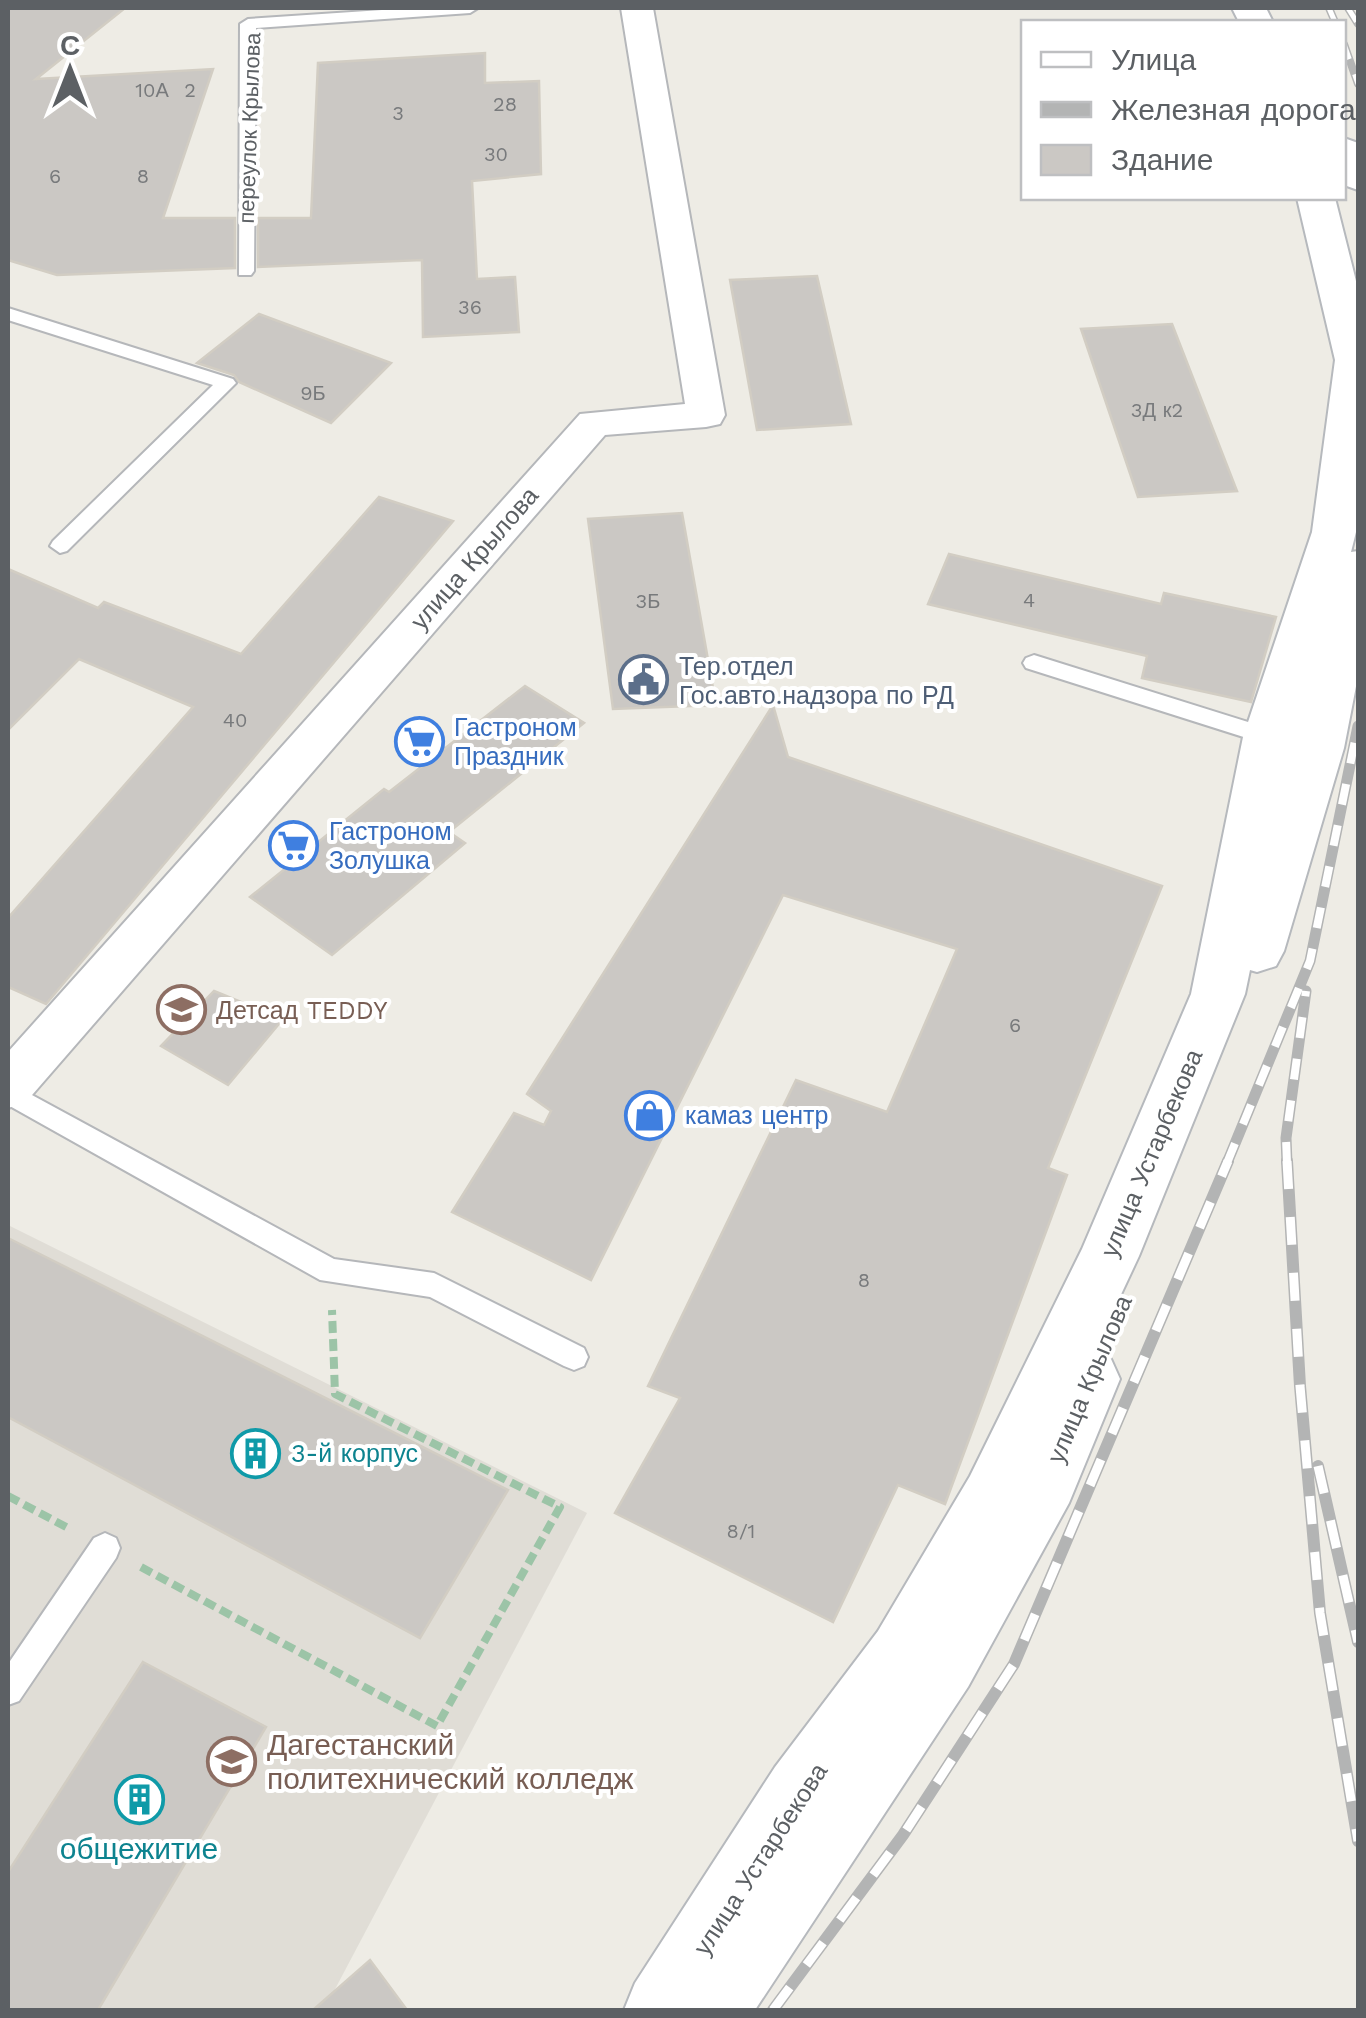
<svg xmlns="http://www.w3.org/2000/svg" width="1366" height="2018" viewBox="0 0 1366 2018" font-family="'Work Sans',sans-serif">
  <rect width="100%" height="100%" fill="#eeece5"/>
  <path fill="#e0ddd6" d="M8,1225L587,1513L324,2010H8Z"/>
  <path fill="#cbc8c4" stroke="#d2cdc3" stroke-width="2.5" d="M8,8H125L36,79L213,69L163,218H235V268L57,275L8,260Z
    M485,53V83L539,81L541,174L472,181L477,279L515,277L519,332L423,337L422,260L258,267V218H311L318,63Z
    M817,276L851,424L757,430L730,280Z
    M259,314L391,363L331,423L239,382L234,375L197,363Z
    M1172,324L1237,491L1138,497L1081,329Z
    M379,497L453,521L46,1004L8,987V918L193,707L79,659L8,730V569L98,608L104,602L241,654Z
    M682,513L716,705L613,709L588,519Z
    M949,554L1161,604L1164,593L1276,617L1251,702L1142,678L1147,656L928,604Z
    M525,686L584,723L449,832L465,843L332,955L250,897L384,789L389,792Z
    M773,705L788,757L1162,886L1048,1168L1067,1175L945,1504L898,1485L833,1622L615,1513L680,1398L648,1386L796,1080L887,1112L957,949L783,895L591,1280L452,1212L514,1113L544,1125L551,1111L527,1094Z
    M214,991L283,1019L228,1085L161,1046Z
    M8,1238L508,1490L420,1638L8,1417Z
    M143,1662L266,1727L98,2010H8V1872Z
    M370,1960L407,2010H313Z"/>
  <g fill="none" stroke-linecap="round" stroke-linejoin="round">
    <defs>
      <path id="lane" d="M412,8H478L470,13L256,28L254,271L251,275H239L240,24L248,19Z
        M8,308L233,379L236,383L67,551L60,553L50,546L53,541L213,385L8,320Z
        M1034,655L1283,733L1286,739L1275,747L1026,668L1023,663L1026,658Z
        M8,1082L334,1259L434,1273L584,1348L588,1357L584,1366L574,1370L564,1366L430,1297L320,1280L8,1105Z
        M105,1533L116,1538L120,1548L116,1558L19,1701L8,1705V1664L94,1538Z"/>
      <path id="street" d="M621,8H653L725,415L720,424L706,427L605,435L26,1102L8,1108V1052L580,414L685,404Z"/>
      <path id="secondary" d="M1232,8H1266L1273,22H1239Z
        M1344,138L1358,143V190L1344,185Z
        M1297,198H1335L1358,289V524L1351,552L1358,551V676L1344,748L1284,951L1276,966L1257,972L1250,970L1245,994L1139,1256L1094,1352L1111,1359L1120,1379L1069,1503L968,1687L755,2010H624L635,1983L775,1767L878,1631L970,1476L1082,1249L1191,994L1243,737L1312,532L1335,360Z"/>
    </defs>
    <use href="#lane" stroke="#b5b7ba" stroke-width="4"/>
    <use href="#street" stroke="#b5b7ba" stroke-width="4"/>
    <use href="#secondary" stroke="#b6b9bd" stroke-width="4"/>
    <path stroke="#9cc4a7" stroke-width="8" stroke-dasharray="12 6" stroke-linecap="butt" d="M8,1496L68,1528
      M141,1567L437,1726L560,1507L335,1394L332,1310"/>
    <use href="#lane" fill="#fff" fill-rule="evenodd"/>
    <use href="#street" fill="#fff" fill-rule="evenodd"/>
    <use href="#secondary" fill="#fff" fill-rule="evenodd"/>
    <defs>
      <path id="rail-far2" d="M1329,8L1335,22
        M1348,8L1358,24
        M1344,44L1358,84"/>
      <path id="rail-far1" d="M1227,1163L1310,961L1358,726
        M1287,1163L1286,1138L1306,991"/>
      <path id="rail" d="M1287,1161L1300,1386L1320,1613L1358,1841
        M1318,1466L1358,1642
        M773,2010L903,1835L1014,1664L1228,1161"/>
    </defs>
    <use href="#rail-far2" stroke="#b3b4b4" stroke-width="8"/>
    <use href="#rail-far1" stroke="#b3b4b4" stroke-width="11"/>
    <use href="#rail" stroke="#b3b4b4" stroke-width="12"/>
    <use href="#rail-far2" stroke="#fff" stroke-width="5" stroke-dasharray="16" stroke-linecap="butt"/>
    <use href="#rail-far1" stroke="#fff" stroke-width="8" stroke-dasharray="21" stroke-linecap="butt"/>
    <use href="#rail" stroke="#fff" stroke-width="9" stroke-dasharray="28" stroke-linecap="butt"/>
  </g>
  <defs>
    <symbol id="civic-ring" viewBox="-11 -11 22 22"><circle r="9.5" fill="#fff" stroke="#5c6f8a" stroke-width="1.5"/><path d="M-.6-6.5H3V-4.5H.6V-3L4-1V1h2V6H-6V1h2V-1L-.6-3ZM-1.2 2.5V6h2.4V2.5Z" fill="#5c6f8a"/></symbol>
    <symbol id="supermarket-ring" viewBox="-11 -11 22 22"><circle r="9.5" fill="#fff" stroke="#3f7fe0" stroke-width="1.5"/><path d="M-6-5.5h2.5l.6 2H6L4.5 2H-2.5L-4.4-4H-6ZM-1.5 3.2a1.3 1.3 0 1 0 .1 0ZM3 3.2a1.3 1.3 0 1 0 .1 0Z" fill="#3f7fe0"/></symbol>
    <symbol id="school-ring" viewBox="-11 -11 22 22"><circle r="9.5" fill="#fff" stroke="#8d6e63" stroke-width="1.5"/><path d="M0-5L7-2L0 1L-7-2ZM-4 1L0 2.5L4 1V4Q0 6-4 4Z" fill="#8d6e63"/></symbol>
    <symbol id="shop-ring" viewBox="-11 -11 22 22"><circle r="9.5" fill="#fff" stroke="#3f7fe0" stroke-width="1.5"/><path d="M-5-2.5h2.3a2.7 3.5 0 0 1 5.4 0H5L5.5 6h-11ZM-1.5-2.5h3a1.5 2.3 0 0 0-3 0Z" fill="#3f7fe0"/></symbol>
    <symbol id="building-ring" viewBox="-11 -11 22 22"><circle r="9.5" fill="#fff" stroke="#0f9aa8" stroke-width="1.5"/><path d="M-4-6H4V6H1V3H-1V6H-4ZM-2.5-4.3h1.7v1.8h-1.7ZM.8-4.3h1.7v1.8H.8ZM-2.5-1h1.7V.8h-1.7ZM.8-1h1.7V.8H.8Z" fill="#0f9aa8"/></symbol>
    <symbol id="university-ring" viewBox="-11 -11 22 22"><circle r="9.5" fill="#fff" stroke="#8d6e63" stroke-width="1.5"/><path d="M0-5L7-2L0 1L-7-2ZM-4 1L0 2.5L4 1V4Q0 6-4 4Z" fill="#8d6e63"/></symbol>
  </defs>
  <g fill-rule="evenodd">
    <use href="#civic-ring" x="616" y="652" width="55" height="55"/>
    <use href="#supermarket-ring" x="392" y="714" width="55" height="55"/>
    <use href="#supermarket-ring" x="266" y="818" width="55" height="55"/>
    <use href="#school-ring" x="154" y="982" width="55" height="55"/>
    <use href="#shop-ring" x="622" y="1088" width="55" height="55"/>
    <use href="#building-ring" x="228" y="1426" width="55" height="55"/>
    <use href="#university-ring" x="204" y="1734" width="55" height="55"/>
    <use href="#building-ring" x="112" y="1772" width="55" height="55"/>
  </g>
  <g text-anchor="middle" stroke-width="8" stroke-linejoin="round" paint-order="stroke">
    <g font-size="20" fill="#787a7c">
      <text x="152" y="97">10А</text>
      <text x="190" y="97">2</text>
      <text x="505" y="111">28</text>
      <text x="398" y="120">3</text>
      <text x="496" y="161">30</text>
      <text x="55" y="183">6</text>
      <text x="143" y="183">8</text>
      <text x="470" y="314">36</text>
      <text x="313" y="400">9Б</text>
      <text x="1157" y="417">3Д к2</text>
      <text x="1029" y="607">4</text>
      <text x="648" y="608">3Б</text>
      <text x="235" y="727">40</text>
      <text x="1015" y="1032">6</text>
      <text x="864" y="1287">8</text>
      <text x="741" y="1538">8/1</text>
    </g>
    <g font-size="22" fill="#5c6064" stroke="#fff">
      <text transform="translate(249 128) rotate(-88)" y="8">переулок Крылова</text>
    </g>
    <g font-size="25" fill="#5c6064" stroke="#fff">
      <text transform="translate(474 558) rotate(-49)" y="9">улица Крылова</text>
      <text transform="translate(1151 1153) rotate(-67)" y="9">улица Устарбекова</text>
      <text transform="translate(1089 1379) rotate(-67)" y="9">улица Крылова</text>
      <text transform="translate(760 1859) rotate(-57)" y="9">улица Устарбекова</text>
    </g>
    <g font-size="25" fill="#4e5e75" stroke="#fff" text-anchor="start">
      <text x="679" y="675">Тер.отдел<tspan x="679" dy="29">Гос.авто.надзора по РД</tspan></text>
    </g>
    <g font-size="25" fill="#366cbe" stroke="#fff" text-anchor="start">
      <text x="454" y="736">Гастроном<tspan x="454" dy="29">Праздник</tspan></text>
      <text x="329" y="840">Гастроном<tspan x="329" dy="29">Золушка</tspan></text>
      <text x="685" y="1124">камаз центр</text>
    </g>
    <g font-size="25" fill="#785e54" stroke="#fff" text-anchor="start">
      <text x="216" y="1019">Детсад TEDDY</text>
    </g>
    <g font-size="25" fill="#0d838f" stroke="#fff" text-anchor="start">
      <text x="291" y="1462">3-й корпус</text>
    </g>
    <g font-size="30" fill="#785e54" stroke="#fff" text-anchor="start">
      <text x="267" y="1755">Дагестанский<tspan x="267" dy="34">политехнический колледж</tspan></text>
    </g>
    <g font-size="30" fill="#0d838f" stroke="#fff">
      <text x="139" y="1859">общежитие</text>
    </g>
  </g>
  <rect width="1366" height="2018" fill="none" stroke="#5c6064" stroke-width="20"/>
  <rect x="1021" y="20" width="325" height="180" fill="#ffffff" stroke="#bebfc1" stroke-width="2.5"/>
  <rect x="1041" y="52" width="50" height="15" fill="#ffffff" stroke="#bebfc1" stroke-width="2.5"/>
  <text x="1111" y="70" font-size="30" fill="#5c6064">Улица</text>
  <rect x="1041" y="102" width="50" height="15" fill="#b3b4b4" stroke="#bebfc1" stroke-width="2.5"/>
  <text x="1111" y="120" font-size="30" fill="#5c6064">Железная дорога</text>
  <rect x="1041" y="145" width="50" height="30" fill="#cbc8c4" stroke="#bebfc1" stroke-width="2.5"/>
  <text x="1111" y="170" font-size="30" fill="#5c6064">Здание</text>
  <g transform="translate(70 70)" stroke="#ffffff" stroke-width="8" paint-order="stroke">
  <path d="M0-8L18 38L0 25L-18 38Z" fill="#5c6064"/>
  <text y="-15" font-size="28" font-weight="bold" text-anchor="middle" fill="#5c6064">С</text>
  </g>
</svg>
